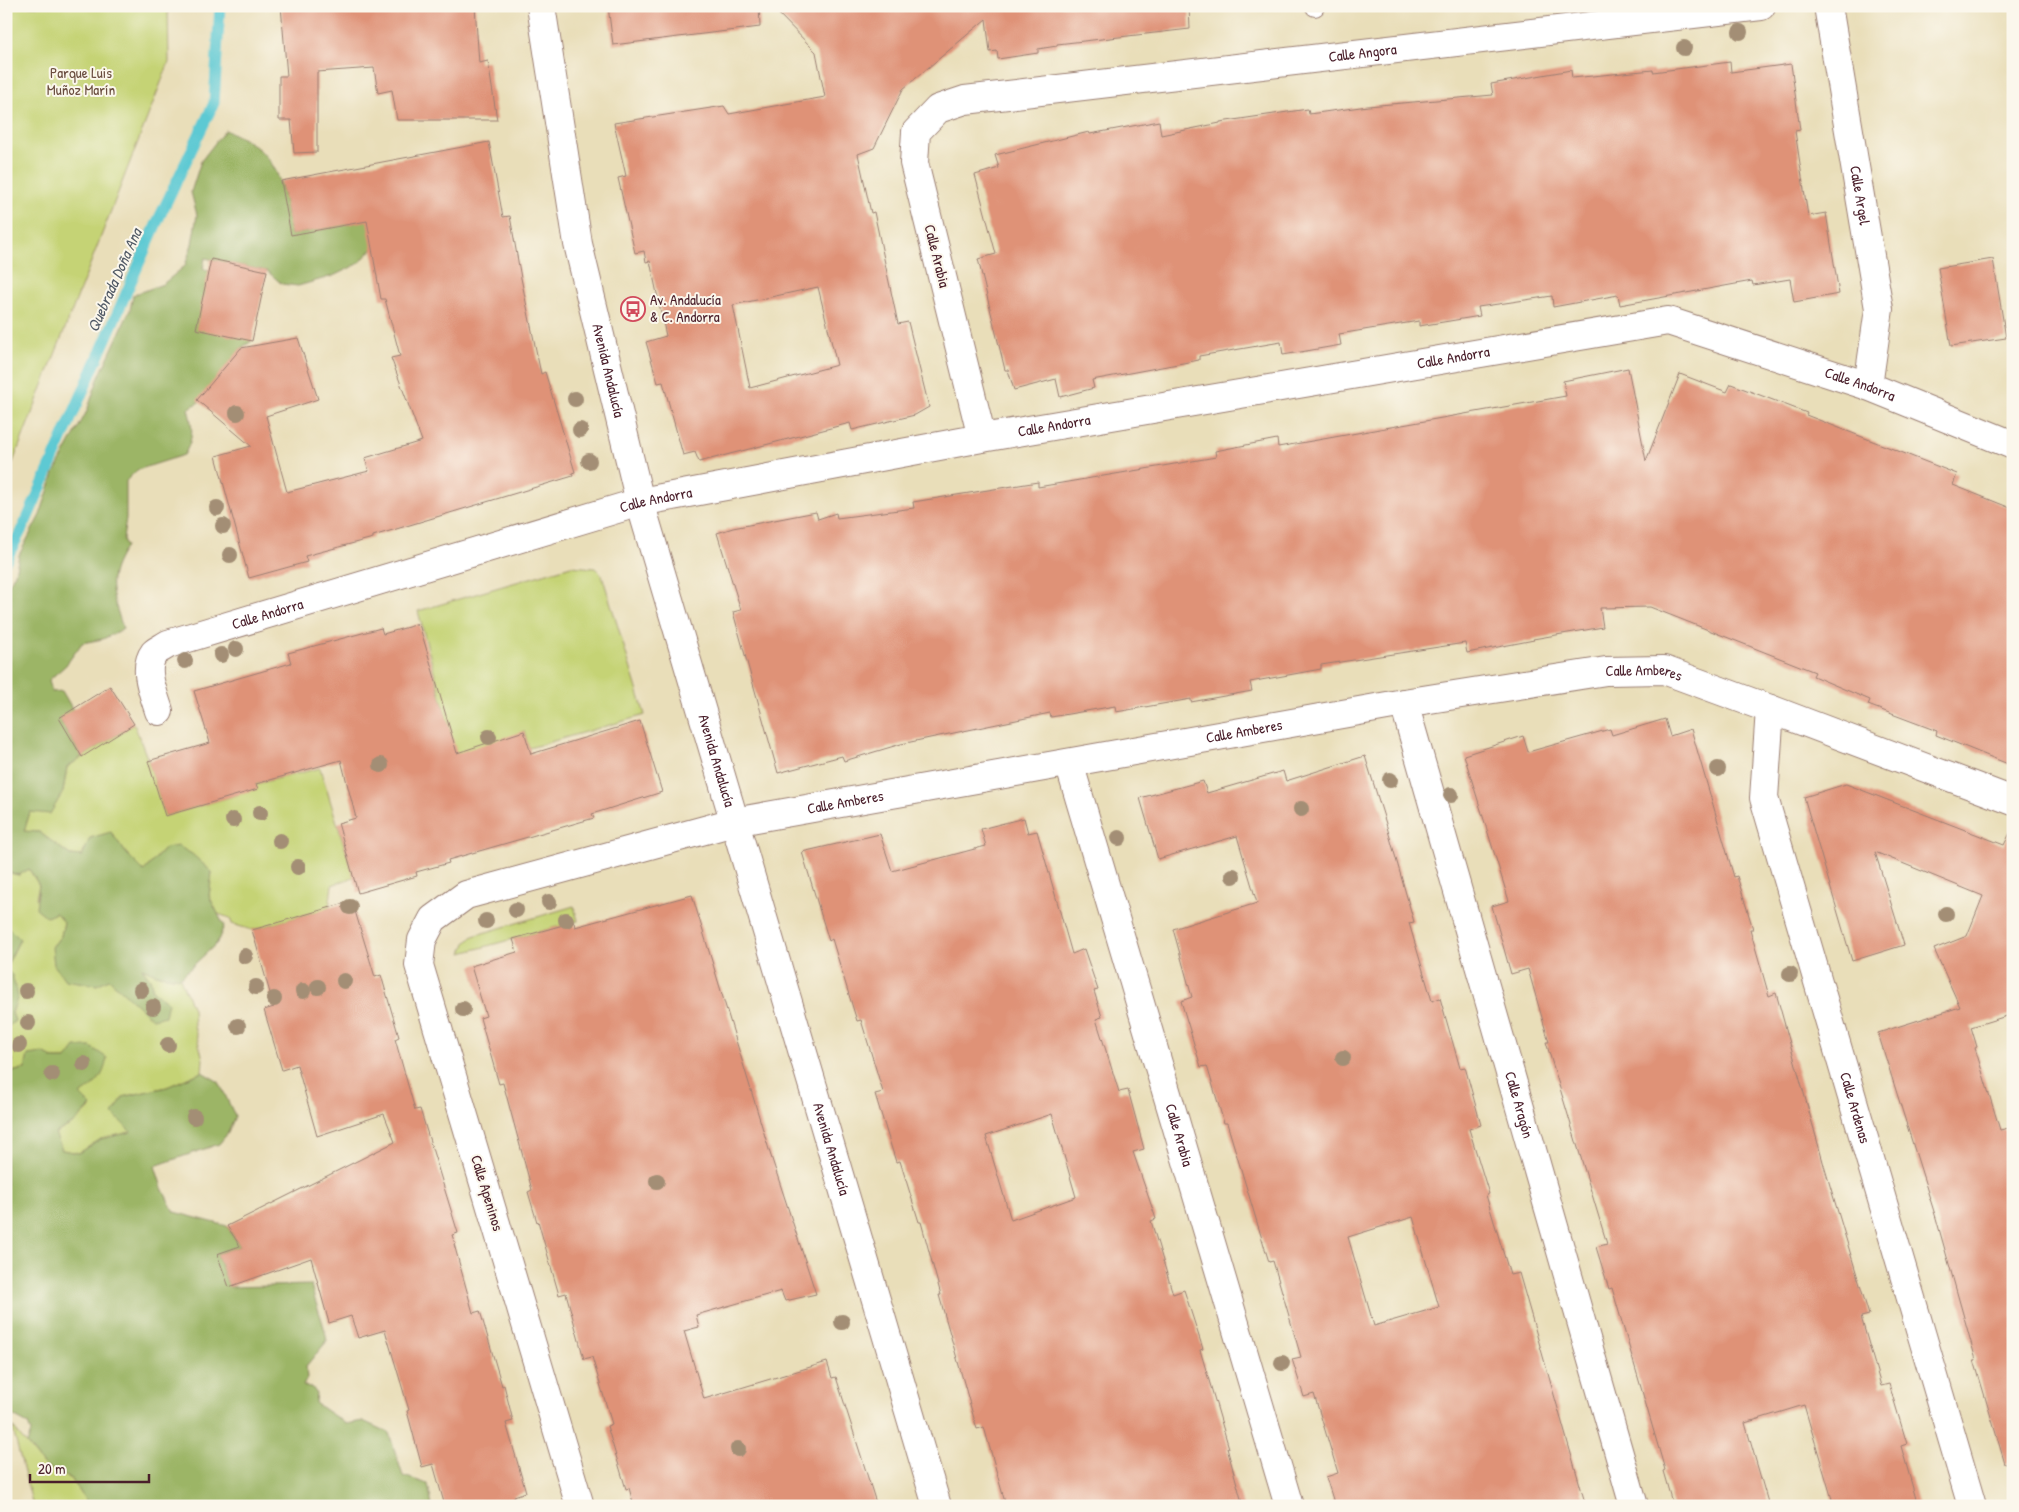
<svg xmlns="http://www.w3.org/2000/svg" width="2019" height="1512" viewBox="0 0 2019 1512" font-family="'Patrick Hand',sans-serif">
  <rect width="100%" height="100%" fill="#fbf7ec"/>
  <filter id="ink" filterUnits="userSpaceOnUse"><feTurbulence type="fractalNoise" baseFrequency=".02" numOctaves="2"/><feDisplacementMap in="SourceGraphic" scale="10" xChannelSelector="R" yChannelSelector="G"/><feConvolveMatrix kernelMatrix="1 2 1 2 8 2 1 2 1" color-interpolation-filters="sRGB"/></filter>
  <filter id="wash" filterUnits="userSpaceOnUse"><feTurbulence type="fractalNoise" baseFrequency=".0096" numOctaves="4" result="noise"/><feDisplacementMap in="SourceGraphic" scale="20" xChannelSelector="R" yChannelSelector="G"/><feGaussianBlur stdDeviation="1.12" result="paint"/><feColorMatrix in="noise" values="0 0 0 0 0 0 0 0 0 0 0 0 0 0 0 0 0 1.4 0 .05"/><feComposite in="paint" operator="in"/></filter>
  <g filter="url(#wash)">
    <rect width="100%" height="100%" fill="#e9deb9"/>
    <path fill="#c5d375" stroke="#887950" d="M6,6H168L169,62L6,480Z
      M571,566L595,568L602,575L645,715L529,748L524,731L458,761L418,611Z
      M134,724L149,763L165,816L257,789L256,784L320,768L354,877L332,885L329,908L252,930L232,924L230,918L218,914L209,896L212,872L165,848L144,871L126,853L111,833L90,838L82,856L70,855L39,832H24L30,812L63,792L67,767Z
      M29,869L39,885L36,898L56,913L64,922L61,936L52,947L109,979L153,991L150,979L141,967L159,975L180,978L193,1009L194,1026L203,1059L202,1072L167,1087L123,1097L131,1132L101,1139L79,1153L62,1150L55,1133L74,1123L91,1107L80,1095L66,1059H54L43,1053L25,1069L11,1072L12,1059L6,1045V1028L15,1021L12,1013C20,990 16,988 6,967L20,939L9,928H6V872L19,875Z
      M574,906L578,921L462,953L466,943L473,936Z
      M12,1426L45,1467L72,1479L89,1506H33Z
      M118,1501L155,1504L159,1506H102Z"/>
    <path fill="#9cb566" stroke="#736a48" d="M225,130C283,154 280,180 291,235L374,219L378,243L358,264L333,276L298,286L282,284L267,271L205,258L203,269L209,271L252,341L241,348L218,390L188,409C193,427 194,438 184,455L137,470L126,481V518L123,539L126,546C103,583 112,591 123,629L103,639L82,643L66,665L49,680L52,692L62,691L73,710L61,722L82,757L67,767L63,792L50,814L30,812L24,831L39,832L70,855L82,856L90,838L111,832L126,853L144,871L165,848L178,846L192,854L212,872L209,896L224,926L217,943L180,978L159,975L142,968L150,979L153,991L168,1002L165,1016L152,1019L109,979L97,985L65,980L54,965L52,947L61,936L64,922L56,913L47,917L36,908L39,885L29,869L19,875L6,872V590L15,573L19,555L40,515L54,473L87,411L98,379L130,310L133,295L163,284L185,266L192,244L197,215L191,192L201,161Z
      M6,928H9L20,939L6,967Z
      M6,969L12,975L18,996L12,1013L15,1021L6,1028Z
      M6,1045L12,1059L11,1072L25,1069L28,1055L43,1053L54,1059H66L75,1047H91L107,1058C103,1078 97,1084 80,1095L91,1106L74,1123L55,1133L62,1150L79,1153L101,1139L131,1132L113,1114L123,1097L167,1087L202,1072L219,1082L235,1116L228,1133L219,1144L155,1166L162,1188L174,1212L227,1226L240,1246L217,1254L229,1287L311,1285C315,1304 324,1321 327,1341L306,1366L307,1378L303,1386L312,1387L316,1393L315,1403L346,1424L363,1421L389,1433L403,1476L428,1484L432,1506H159L118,1501L102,1506H89L72,1479L45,1467L27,1444L31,1432L28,1424L6,1412Z"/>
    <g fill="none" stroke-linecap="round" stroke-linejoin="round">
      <path stroke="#5dc9d3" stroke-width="11" d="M6,560L27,519L159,218L214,103L220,6"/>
    </g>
    <g id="blocks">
      <path fill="#df9277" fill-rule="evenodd" d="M281,6H475L479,63L488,61L497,120H397L392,90L378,93L374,68L317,72V152L294,153L291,120H279V76H287Z
        M608,6H759L760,27L613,45Z
        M771,6H1189L1190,29L1057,44V46L1038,49V53L998,59L997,51L990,52L986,19L903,89L874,148L858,154L871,213L874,212L898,324L908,322L929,407L915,415L852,430L850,423L699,462L695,452L683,455L663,382L658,383L646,342L666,336L650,261L646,262L644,251L635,253L618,178L626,176L614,123L724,106L729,114L825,97L816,52ZM818,287L837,365L750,388L733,305Z
        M1730,62L1731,72L1791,64L1800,130L1795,131L1808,216L1826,213L1839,294L1794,302L1790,279L1753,285L1752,281L1620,305L1618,295L1553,307L1552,296L1478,307L1480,316L1419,326V321L1339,334L1341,345L1283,355L1281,342L1199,356V360L1092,380L1094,388L1060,397L1056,379L1014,390L1008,370H1005L978,259L996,254L975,175L999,168L995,155L1089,132L1090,134L1159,121L1161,135L1220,123V122L1308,109L1309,114L1368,106L1493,95L1491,84L1571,70L1572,78L1653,70V72Z
        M489,142L503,217L510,216L521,278L541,374L545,372L575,472L572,473L573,476L373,536V538L305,556L307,562L249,578L216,456L251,446L197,400L241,348L298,338L318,399L266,416L287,492L369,471L365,458L422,441L391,358L400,356L385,299H381L367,221L291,235L281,181Z
        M211,259L267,271L252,341L196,329Z
        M1993,259L2006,338L1951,346L1938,268Z
        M1628,368L1646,461L1680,374L1727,392L1731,384L1807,413L1806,415L1957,474L1953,485L2013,509V766L1936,735L1937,731L1868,705L1870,700L1813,676L1815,672L1650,607L1600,608L1603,627L1533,639L1534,640L1467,653L1465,643L1321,665V669L1250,682L1252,691L1191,702V699L1116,712L1115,706L1051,717L1050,713L901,744L844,761L842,756L778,773L733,612L741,610L717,533L733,528L816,512L818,519L836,513L837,518L914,508L913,502L1038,482V487L1216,457L1215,451L1277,439L1278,447L1566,396L1563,381Z
        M419,624L457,753L524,731L531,754L640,721L662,792L592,814L594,818L448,860L449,863L416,872L417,876L358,893L338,823L356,818L341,760L256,784L258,789L165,816L148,761L210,743L194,691L291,663L288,653L381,628L383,634Z
        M110,686L134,724L82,757L59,718Z
        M1665,719L1670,736L1691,729L1734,877L1737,876L1753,929H1750L1769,996L1776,993L1825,1169L1869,1315L1861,1317L1881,1386L1889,1384L1907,1444L1901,1446L1918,1506H1834L1804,1405L1745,1423L1769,1506H1673L1663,1471L1665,1470L1612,1288L1609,1289L1596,1247L1607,1244L1546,1042H1549L1528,969L1511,974L1492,906L1509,901L1464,755L1523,736L1528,752L1610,729L1612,735Z
        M1365,756L1387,827L1414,922L1409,923L1432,1001L1440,998L1460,1068L1465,1067L1481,1125L1469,1129L1489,1194L1486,1195L1510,1275L1519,1273L1586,1506H1335L1326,1477L1338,1473L1314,1394L1304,1397L1292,1359L1301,1357L1273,1261L1269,1262L1227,1123H1224L1207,1066L1201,1067L1181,1001L1192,997L1173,929L1257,903L1237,836L1158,859L1140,798L1203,781L1207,793L1283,771L1286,781ZM1413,1217L1439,1307L1374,1326L1348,1237Z
        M1846,784L2004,845L2013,827V1014L1971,1027L1977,1047L1975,1048L2000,1130L2013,1127V1462L2005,1464L1974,1360H1976L1936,1218L1878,1033L1960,1007L1934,949L1967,936L1983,896L1875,852L1904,945L1852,961L1804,797Z
        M1024,818L1028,833L1037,831L1072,954L1084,949L1098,990L1094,991L1102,1017L1096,1019L1119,1092L1128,1090L1144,1149L1133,1152L1156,1219L1151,1221L1173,1294L1184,1290L1203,1349L1200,1350L1229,1448H1227L1243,1506H1006L984,1427L977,1429L939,1295H941L921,1222H919L900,1161L896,1162L875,1094L883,1092L861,1020L857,1021L832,939L829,941L802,852L880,834L892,871L986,846L981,829ZM1052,1114L1076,1197L1011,1220L986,1136Z
        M692,895L770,1153L816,1294L785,1301L781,1291L696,1315L699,1327L684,1331L704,1399L827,1362L832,1378L836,1377L877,1506H634L629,1488L626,1489L607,1426L612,1424L592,1357L584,1359L566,1293L559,1295L538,1221L537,1222L528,1192L532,1190L503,1083L499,1084L480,1018L486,1016L471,966L517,952L513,939L574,922L575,927Z
        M352,901L375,977L381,975L399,1037L395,1039L415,1110L420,1109L458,1233L452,1235L455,1244H454L473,1313L480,1311L502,1386L504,1385L513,1421L506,1423L526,1492L514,1496L516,1506H445L433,1464L422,1467L407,1411L409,1410L385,1330L358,1338L351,1316L329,1323L311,1258L229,1287L217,1254L240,1246L227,1226L395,1142L384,1114L317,1136L297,1065L282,1070L264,1010L274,1007L252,930Z"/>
    </g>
  </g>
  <g filter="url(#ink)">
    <use href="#blocks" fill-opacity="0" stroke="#9a7e72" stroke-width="1"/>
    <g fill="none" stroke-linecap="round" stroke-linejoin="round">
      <defs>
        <path id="service" d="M1315,6V7"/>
        <g id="minor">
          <path id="s1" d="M1828,6L1879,309L1868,386"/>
          <path id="s2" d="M982,438L914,163L916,132L938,109L965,100L1761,6"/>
          <path id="s3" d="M1404,703L1634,1506"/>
          <path id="s4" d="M1770,709L1764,798L1972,1506"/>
          <path id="s5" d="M159,711C154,694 142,669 154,653C157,650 164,647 168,644L640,502L982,438L1668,321L1868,386L2013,445"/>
          <path id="s6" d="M1069,763L1289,1506"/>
          <path id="s7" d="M580,1506L419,965L422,940L433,919L466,895L734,822L1404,703L1606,671L1664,670L1770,709L2013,801"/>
        </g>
        <g id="tertiary">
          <path id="s8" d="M541,6L578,244L640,502L937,1506"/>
        </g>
      </defs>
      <use href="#service" stroke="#9a7e72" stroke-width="20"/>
      <use href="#minor" stroke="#9a7e72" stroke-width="30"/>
      <use href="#tertiary" stroke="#9a7e72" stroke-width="30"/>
      <use href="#service" stroke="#fff" stroke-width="18"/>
      <use href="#minor" stroke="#fff" stroke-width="28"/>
      <use href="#tertiary" stroke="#fff" stroke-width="28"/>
    </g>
    <g fill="#a38e75">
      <circle cx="1740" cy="32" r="8"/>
      <circle cx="1684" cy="48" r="8"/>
      <circle cx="575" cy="399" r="8"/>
      <circle cx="237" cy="413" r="8"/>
      <circle cx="580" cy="430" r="8"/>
      <circle cx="589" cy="461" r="8"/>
      <circle cx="217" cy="508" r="8"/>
      <circle cx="223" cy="526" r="8"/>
      <circle cx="230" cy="555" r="8"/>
      <circle cx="236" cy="649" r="8"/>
      <circle cx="221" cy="655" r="8"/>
      <circle cx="185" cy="661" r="8"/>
      <circle cx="489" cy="737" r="8"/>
      <circle cx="381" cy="765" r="8"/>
      <circle cx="1718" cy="769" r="8"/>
      <circle cx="1390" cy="780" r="8"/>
      <circle cx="1451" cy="795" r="8"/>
      <circle cx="1301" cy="809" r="8"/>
      <circle cx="260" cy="813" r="8"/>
      <circle cx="233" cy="820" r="8"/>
      <circle cx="1119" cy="838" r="8"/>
      <circle cx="280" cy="841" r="8"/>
      <circle cx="298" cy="867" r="8"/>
      <circle cx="1233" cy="876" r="8"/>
      <circle cx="549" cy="902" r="8"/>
      <circle cx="350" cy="907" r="8"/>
      <circle cx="516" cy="910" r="8"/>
      <circle cx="1946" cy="914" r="8"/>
      <circle cx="566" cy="920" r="8"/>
      <circle cx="486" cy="921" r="8"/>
      <circle cx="245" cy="956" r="8"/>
      <circle cx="1790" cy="974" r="8"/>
      <circle cx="344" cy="981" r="8"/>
      <circle cx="256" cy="987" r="8"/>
      <circle cx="318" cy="987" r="8"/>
      <circle cx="141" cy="990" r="8"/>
      <circle cx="26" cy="991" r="8"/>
      <circle cx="303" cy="991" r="8"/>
      <circle cx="274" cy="999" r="8"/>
      <circle cx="153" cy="1007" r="8"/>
      <circle cx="463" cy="1009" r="8"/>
      <circle cx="28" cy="1023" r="8"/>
      <circle cx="238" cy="1026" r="8"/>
      <circle cx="19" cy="1045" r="8"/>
      <circle cx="168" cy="1045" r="8"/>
      <circle cx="1343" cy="1058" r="8"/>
      <circle cx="84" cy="1064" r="8"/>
      <circle cx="52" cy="1074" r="8"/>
      <circle cx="194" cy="1117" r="8"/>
      <circle cx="657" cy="1181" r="8"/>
      <circle cx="842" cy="1322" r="8"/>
      <circle cx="1282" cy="1363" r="8"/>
      <circle cx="738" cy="1449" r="8"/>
    </g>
  </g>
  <defs>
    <symbol id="bus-ring" viewBox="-11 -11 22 22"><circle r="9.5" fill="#fbf7ec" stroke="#d1495b" stroke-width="1.5"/><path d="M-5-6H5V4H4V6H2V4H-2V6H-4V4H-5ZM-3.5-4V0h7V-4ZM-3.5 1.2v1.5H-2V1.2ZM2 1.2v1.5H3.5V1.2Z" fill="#d1495b"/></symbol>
  </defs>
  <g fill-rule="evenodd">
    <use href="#bus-ring" x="619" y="295" width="28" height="28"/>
  </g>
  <g text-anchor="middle" stroke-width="4" stroke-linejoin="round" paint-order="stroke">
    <g font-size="15" fill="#4a1f2b" stroke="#fbf7ec">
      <text dy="5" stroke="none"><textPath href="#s2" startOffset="775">Calle Angora</textPath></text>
      <text dy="5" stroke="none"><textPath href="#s1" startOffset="192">Calle Argel</textPath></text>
      <text transform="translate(937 256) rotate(76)" y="5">Calle Arabia</text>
      <text dy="5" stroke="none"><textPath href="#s5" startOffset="1396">Calle Andorra</textPath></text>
      <text dy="5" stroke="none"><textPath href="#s8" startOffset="371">Avenida Andalucía</textPath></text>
      <text dy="5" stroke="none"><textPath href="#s5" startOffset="1816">Calle Andorra</textPath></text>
      <text dy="5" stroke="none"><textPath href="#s5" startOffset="991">Calle Andorra</textPath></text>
      <text dy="5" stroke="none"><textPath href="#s5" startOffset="586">Calle Andorra</textPath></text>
      <text dy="5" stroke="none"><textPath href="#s5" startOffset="181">Calle Andorra</textPath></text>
      <text dy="5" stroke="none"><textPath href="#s7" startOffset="1855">Calle Amberes</textPath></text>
      <text dy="5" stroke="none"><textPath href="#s7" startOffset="1450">Calle Amberes</textPath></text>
      <text dy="5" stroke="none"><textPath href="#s8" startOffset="776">Avenida Andalucía</textPath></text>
      <text dy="5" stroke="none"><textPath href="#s7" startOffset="1045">Calle Amberes</textPath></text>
      <text dy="5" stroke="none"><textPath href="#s3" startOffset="418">Calle Aragón</textPath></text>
      <text dy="5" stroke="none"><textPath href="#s4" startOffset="412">Calle Ardenas</textPath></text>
      <text dy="5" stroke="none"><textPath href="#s6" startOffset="388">Calle Arabia</textPath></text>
      <text dy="5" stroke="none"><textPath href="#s8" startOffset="1181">Avenida Andalucía</textPath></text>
      <text transform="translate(487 1193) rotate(73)" y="5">Calle Apeninos</text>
    </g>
    <g font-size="15" fill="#694c3e" stroke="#fbf7ec">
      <text x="81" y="78">Parque Luis<tspan x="81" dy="17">Muñoz Marín</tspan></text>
    </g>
    <g font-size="15" fill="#4a1f2b" stroke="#fbf7ec" text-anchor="start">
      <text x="650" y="305">Av. Andalucía<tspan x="650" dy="17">&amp; C. Andorra</tspan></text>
    </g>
    <g font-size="16" font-style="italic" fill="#515a66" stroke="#fbf7ec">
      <text transform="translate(114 280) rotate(-66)" y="6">Quebrada Doña Ana</text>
    </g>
  </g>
  <rect width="2019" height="1512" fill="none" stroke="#fbf7ec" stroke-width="25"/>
  <path d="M30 1474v8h119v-8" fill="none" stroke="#4a1f2b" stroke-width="2.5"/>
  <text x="38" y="1474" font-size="15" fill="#4a1f2b" stroke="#fbf7ec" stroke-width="4" paint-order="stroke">20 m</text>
</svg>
